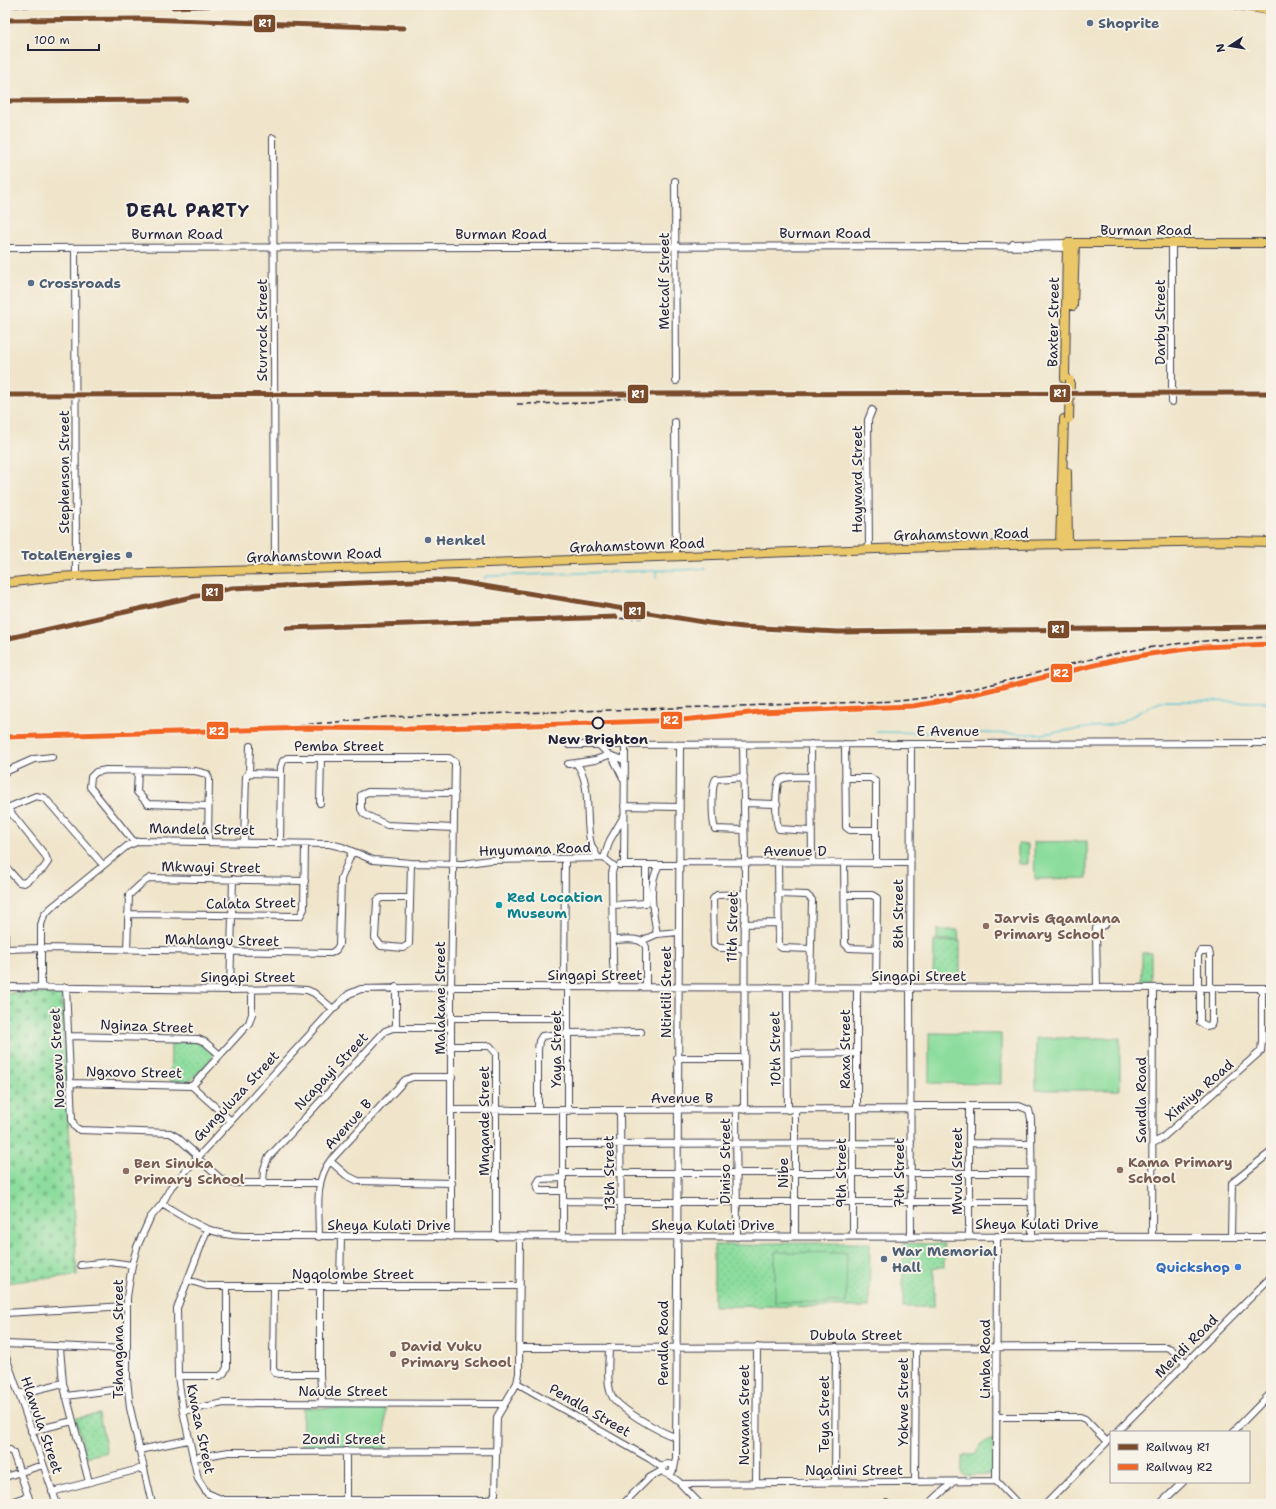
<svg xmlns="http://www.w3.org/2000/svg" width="1276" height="1509" viewBox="0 0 1276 1509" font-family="'Shantell Sans',sans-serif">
  <defs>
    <pattern id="grass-dots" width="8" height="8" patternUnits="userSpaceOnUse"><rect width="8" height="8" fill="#8cdd9d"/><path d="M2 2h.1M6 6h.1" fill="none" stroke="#78bd88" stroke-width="1.8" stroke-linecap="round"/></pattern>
    <pattern id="cemetery-stones" width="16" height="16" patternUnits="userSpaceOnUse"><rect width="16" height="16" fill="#8cdd9d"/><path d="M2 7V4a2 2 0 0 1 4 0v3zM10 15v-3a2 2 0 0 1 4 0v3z" fill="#78bd88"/></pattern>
  </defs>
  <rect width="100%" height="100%" fill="#f7f3e8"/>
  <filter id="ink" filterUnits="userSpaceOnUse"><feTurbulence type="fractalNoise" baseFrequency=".025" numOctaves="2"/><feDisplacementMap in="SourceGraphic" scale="8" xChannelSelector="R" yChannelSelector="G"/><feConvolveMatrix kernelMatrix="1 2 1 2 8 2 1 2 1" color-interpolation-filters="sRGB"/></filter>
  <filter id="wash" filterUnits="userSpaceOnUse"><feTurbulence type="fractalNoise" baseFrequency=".012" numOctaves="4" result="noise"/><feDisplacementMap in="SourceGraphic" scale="16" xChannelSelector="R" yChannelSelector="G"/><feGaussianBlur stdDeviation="0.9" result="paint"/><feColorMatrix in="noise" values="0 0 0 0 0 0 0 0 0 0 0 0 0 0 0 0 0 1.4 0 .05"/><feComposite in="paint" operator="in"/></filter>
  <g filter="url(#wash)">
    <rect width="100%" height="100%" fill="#f0e5ca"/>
    <path fill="url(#grass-dots)" stroke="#57806c" d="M934,941H960V978L933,977Z
      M1142,953H1151V982H1142Z
      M171,1042H197L212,1053L213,1057L194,1078L187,1082L170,1081Z
      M763,1243H870L869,1307L714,1306V1245H762Z
      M903,1243L944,1244V1267H934V1307H903Z
      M99,1414L107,1452L86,1457L76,1418Z
      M993,1440L994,1472L986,1475L964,1476L962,1473V1457L966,1455H975C980,1447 981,1441 993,1440Z"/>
    <path fill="url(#cemetery-stones)" stroke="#57806c" d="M5,993H62L77,1275L5,1283Z"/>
    <path fill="#8cdd9d" stroke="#57806c" d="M1087,841V878L1035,879L1034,842Z
      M1018,844L1028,845V864H1018Z
      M937,930H958L959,940H937Z
      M929,1033L1001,1034V1084L929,1083Z
      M1036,1038H1120V1090H1036Z
      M775,1252L847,1253L846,1303L775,1302Z
      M303,1408H386L385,1449L302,1448Z"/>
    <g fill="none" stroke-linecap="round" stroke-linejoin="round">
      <path stroke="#59c5d4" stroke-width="1.5" d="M656,570V578
        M484,579L486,576L705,569
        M876,732L1042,734L1115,724C1132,718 1147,706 1164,701L1271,702"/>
    </g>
  </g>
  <g filter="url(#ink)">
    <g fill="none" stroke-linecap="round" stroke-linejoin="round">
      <defs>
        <path id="minor" d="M273,138L275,569
          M675,181L676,381
          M1172,243V402
          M1013,244L1067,243
          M5,248L987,246L1067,248
          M75,248L76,576
          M675,422L676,556
          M869,549L868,420L872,410
          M811,744L812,863
          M845,744L846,827L850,830H876
          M911,744L910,987L911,1236
          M569,745L1271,743
          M743,745L745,862L744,1110
          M600,746L609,755L624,760
          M612,756L623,778
          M576,763L595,760L609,755
          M568,764L576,763C593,783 584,822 591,844C593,849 596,854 598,858
          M138,771L137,792L148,804L208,806
          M5,772L34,759L52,757
          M249,773L250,746
          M845,778H871L876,782V863
          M320,803L321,758
          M744,803L777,804
          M624,806L679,807
          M5,809L36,796L45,798L103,865
          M454,828L387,825L364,814L361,809V795L368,792L455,793
          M743,830L715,829C712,821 711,785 716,779L744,777
          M811,831L779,829C775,823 775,784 780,780C787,775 803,777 811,777
          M134,842L90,787L91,777L96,772L106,770L195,771L207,774L209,779L208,841
          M244,842L246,776L249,773L281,774
          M280,843L281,767L283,761L287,758H449L455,762L451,987V1237
          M604,858L610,840L624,816
          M679,862L910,863
          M778,862L779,946L782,948L811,949
          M844,863L845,944L849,948L877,949
          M620,865H679
          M624,865L625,746
          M5,866L19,882L24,883L43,869L48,862L45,855L7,808
          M614,866L612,873L613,962L615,987
          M778,894L807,895L812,900L810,987
          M845,895H872L877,898L876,988
          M410,898H381L377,901L375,938L381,946L403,948L409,944L411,863
          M613,905L646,903V866
          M128,914L300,916L304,909L305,844
          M744,924L777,923
          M5,928V945
          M657,934C653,911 647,886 659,865
          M613,940C623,940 642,936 646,947V987
          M641,941L657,934L678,932
          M744,948H719L714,945L713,899L717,895L744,894
          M5,949L41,948L331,953L336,950L339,945L341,879L352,852
          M127,950L129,895L141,884L150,878L305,881
          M5,987L230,990L290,989L307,990L314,993L333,1009
          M41,987V925L44,915L51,908L127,846L139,841L330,844L342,847L373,860L411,863L463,864L490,860L604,858L614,866
          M66,987L72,1120L75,1127L80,1130L170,1133L177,1137L198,1156
          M396,987V1028
          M564,987L565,860
          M568,988V1111
          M787,988L788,1110
          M1097,988L1096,928L1105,925
          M1198,988V955L1201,951H1209L1210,956V988
          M1200,988V1022L1206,1026L1211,1025L1212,1022V988
          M230,990L233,879
          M451,1018H568
          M69,1036L198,1039L205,1042L220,1055
          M452,1046H490L496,1053V1237
          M788,1054L856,1053
          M677,1058H743
          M71,1083L192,1086L231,1121
          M192,1086L249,1023L252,1014V990
          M911,1106H1019L1029,1110L1031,1119L1032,1236
          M969,1106V1236
          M853,1109V1236
          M857,1109V988
          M452,1110L911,1109
          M538,1110V1050L539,1041L542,1036L568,1033L641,1032
          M620,1110L621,1236
          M736,1110L737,1237
          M795,1110V1236
          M969,1143L1031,1144
          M1153,1143L1161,1139L1261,1051L1262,1041V988
          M563,1144L911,1143
          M196,1157L221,1179L230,1183H320
          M330,1161L346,1175L358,1181L452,1183
          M563,1173H1031
          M563,1178L540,1179L537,1184L539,1191H563
          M263,1184L264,1169L268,1158L385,1031L393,1028H451
          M563,1201L621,1202H1032
          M162,1204C192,1222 209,1235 244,1236L1271,1237
          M207,1230L177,1308L178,1376L183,1411L198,1479L207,1493L223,1500H487L492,1499L495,1494L497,1417L517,1383L519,1373L520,1237
          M319,1237C319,1212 314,1181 330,1161L405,1080L413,1077H452
          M563,1237V1111
          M1152,1237L1153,988
          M1231,1237L1232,1183L1271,1152
          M81,1265L110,1262L132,1265
          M188,1280L207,1286H520
          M340,1286L341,1237
          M274,1287L273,1368L275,1373L280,1374H320V1286
          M5,1313L127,1306
          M5,1344L127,1349
          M609,1347C609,1361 606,1380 611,1394C616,1408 660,1432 675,1437
          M60,1348L63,1383L89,1482
          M519,1348L1166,1347L1171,1349L1186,1363
          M5,1354L57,1504
          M320,1374L322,1403
          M178,1376H220L224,1373L227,1367V1287
          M517,1383L650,1459L663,1468
          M19,1394L63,1383
          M66,1396L128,1388
          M183,1411L224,1403L504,1404
          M997,1417H1080L1085,1419L1107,1442
          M31,1431L73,1421
          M1117,1432L1271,1277
          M1233,1432L1271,1393
          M139,1450L188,1440
          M5,1451L10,1450L13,1453L31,1504
          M193,1458L229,1452L495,1451
          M663 1469a5 5 0 1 1 10 0a5 5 0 1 1-10 0Z
          M674,1469L676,1458L680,746
          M668,1474L679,1482L700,1504
          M5,1477L43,1465
          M835,1481L836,1347
          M996,1481L997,1236
          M756,1482L757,1347
          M915,1482L916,1347
          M681,1484L996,1481L1018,1504
          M52,1492L143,1468
          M346,1500V1451
          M886,1503V1504
          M5,1504L28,1496
          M152,1504L130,1408L127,1379V1297L132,1265L137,1247L150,1218L162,1204L171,1187L333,1009L349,994L361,989L451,987L1271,988
          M623,1504L649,1478L663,1470
          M929,1504L953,1482
          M1046,1504L1111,1438
          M1160,1504L1183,1482"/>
        <path id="major" d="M1073,306L1075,243
          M1065,379L1067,243H1271
          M1067,472L1068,544
          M1060,545L1064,419
          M5,583L57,577L113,574L376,567L962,546L1233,541L1271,542"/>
        <path id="highway" d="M1237,5L1271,10"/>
      </defs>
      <use href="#minor" stroke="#413f50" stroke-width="8"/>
      <use href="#major" stroke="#413f50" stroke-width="10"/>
      <use href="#highway" stroke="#413f50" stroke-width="10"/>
      <use href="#minor" stroke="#fff" stroke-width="6"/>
      <use href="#major" stroke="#eac769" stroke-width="8"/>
      <use href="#highway" stroke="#eac769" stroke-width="9"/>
      <path stroke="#22223b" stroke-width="1.5" stroke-dasharray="6 3" stroke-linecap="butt" d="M5,7H196L224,5
        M5,20L143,19L404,28
        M5,101L186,100
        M5,395L1271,393
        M517,404L591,403L630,397
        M287,628L642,618
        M5,639L232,588L437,580L460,582L709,623L743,627L838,632L1271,627
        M714,717L752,710
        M327,723L386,717L898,701C972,694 1043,669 1114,654C1166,643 1219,639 1271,637
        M263,729L322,723"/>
      <defs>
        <path id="major-bridge" d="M1069,419L1070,380"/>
      </defs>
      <use href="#major-bridge" stroke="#413f50" stroke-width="10" stroke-linecap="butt"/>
      <use href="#major-bridge" stroke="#eac769" stroke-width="8"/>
      <defs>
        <path id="rail-1" d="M173,7L224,5
          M5,20L143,19L404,28
          M5,101L186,100
          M5,395L1271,393
          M287,628L616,617
          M5,639L232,588L437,580L460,582L709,623L743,627L838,632L1271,627"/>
        <path id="rail-2" d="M5,737L309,728L410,729L682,720L759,712L913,706L953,699L1116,660L1150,654L1202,647L1271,644"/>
      </defs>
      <use href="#rail-1" stroke="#f7f3e8" stroke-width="8"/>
      <use href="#rail-2" stroke="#f7f3e8" stroke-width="8"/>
      <use href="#rail-1" stroke="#7a4b2a" stroke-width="5"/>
      <use href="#rail-2" stroke="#f26522" stroke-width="5"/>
    </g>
  </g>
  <g fill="#5c6f8a" stroke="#f7f3e8" stroke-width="1.5">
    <circle cx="1090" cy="23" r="4"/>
    <circle cx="31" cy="283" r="4"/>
    <circle cx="428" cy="540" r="4"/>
    <circle cx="129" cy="555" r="4"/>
    <circle cx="884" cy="1259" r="4"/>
  </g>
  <circle fill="#f7f3e8" stroke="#22223b" stroke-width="2" cx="598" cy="723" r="5.5"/>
  <circle fill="#0f9aa8" stroke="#f7f3e8" stroke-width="1.5" cx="499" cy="905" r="4"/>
  <g fill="#8d6e63" stroke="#f7f3e8" stroke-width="1.5">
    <circle cx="986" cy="926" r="4"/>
    <circle cx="1120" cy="1170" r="4"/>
    <circle cx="126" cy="1171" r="4"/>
    <circle cx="393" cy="1354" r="4"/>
  </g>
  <circle fill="#3f7fe0" stroke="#f7f3e8" stroke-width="1.5" cx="1238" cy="1267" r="4"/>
  <g text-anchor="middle" stroke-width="4" stroke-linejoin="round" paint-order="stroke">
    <g font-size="14" font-weight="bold" fill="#4e5e75" stroke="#f7f3e8" text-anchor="start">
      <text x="1098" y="28">Shoprite</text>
      <text x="39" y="288">Crossroads</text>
      <text x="436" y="545">Henkel</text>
      <text x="121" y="560" text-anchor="end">TotalEnergies</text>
      <text x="892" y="1256">War Memorial<tspan x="892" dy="16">Hall</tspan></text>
    </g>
    <g font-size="14" fill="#22223b" stroke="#f7f3e8">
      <text x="1146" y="235">Burman Road</text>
      <text x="825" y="238">Burman Road</text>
      <text x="177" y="239">Burman Road</text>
      <text x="501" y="239">Burman Road</text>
      <text transform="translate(664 281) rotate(-90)" y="5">Metcalf Street</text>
      <text transform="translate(1053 322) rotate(-89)" y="5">Baxter Street</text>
      <text transform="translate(1160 322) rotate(-90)" y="5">Darby Street</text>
      <text transform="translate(262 330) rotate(-90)" y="5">Sturrock Street</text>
      <text transform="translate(64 472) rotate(-90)" y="5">Stephenson Street</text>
      <text transform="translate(857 479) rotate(-90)" y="5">Hayward Street</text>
      <text transform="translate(961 534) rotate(-1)" y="5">Grahamstown Road</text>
      <text transform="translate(637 545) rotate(-2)" y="5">Grahamstown Road</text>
      <text transform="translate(314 555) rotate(-2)" y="5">Grahamstown Road</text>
      <text x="948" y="736">E Avenue</text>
      <text x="339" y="751">Pemba Street</text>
      <text transform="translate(202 829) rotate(1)" y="5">Mandela Street</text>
      <text transform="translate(535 849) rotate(-2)" y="5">Hnyumana Road</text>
      <text x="795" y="856">Avenue D</text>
      <text transform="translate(211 867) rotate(1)" y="5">Mkwayi Street</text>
      <text transform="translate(251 903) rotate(-1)" y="5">Calata Street</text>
      <text transform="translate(898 914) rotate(-90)" y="5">8th Street</text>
      <text transform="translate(732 927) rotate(-89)" y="5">11th Street</text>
      <text transform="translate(222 940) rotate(1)" y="5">Mahlangu Street</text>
      <text x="595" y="980">Singapi Street</text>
      <text x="919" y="981">Singapi Street</text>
      <text x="248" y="982">Singapi Street</text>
      <text transform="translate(666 992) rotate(-90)" y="5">Ntintili Street</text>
      <text transform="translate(440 998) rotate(-90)" y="5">Malakane Street</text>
      <text transform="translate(147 1026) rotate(2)" y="5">Nginza Street</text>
      <text transform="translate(556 1049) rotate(-90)" y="5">Yaya Street</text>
      <text transform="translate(775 1049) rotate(-91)" y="5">10th Street</text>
      <text transform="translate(845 1049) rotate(-90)" y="5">Raxa Street</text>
      <text transform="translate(57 1058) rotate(-93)" y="5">Nozewu Street</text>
      <text transform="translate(331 1071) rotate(-47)" y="5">Ncapayi Street</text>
      <text transform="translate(134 1072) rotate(1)" y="5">Ngxovo Street</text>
      <text transform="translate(1199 1090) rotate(-41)" y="5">Ximiya Road</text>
      <text transform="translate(236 1096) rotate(-47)" y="5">Gunguluza Street</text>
      <text x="682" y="1103">Avenue B</text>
      <text transform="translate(1141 1100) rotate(-90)" y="5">Sandla Road</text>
      <text transform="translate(484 1121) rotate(-90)" y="5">Mnqande Street</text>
      <text transform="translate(348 1124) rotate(-48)" y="5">Avenue B</text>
      <text transform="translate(725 1161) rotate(-90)" y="5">Diniso Street</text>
      <text transform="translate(957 1171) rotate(-90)" y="5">Mvula Street</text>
      <text transform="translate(609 1173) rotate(-91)" y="5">13th Street</text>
      <text transform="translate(783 1173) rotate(-90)" y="5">Nibe</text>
      <text transform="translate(841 1173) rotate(-90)" y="5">9th Street</text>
      <text transform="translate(899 1173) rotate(-90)" y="5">7th Street</text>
      <text x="1037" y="1229">Sheya Kulati Drive</text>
      <text x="389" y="1230">Sheya Kulati Drive</text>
      <text x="713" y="1230">Sheya Kulati Drive</text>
      <text x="353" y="1279">Ngqolombe Street</text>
      <text x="856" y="1340">Dubula Street</text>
      <text transform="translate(118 1339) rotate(-90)" y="5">Tshangana Street</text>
      <text transform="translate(663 1343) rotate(-90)" y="5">Pendla Road</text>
      <text transform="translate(1186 1346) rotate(-45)" y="5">Mendi Road</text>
      <text transform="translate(985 1359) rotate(-90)" y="5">Limba Road</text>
      <text x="343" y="1396">Naude Street</text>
      <text transform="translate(903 1402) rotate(-90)" y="5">Yokwe Street</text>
      <text transform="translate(590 1410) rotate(30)" y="5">Pendla Street</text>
      <text transform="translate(824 1414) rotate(-90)" y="5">Teya Street</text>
      <text transform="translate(744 1415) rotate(-90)" y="5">Ncwana Street</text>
      <text transform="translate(42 1425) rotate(71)" y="5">Hlawula Street</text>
      <text transform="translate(201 1429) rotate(78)" y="5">Kwaza Street</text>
      <text x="344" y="1444">Zondi Street</text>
      <text x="854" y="1475">Nqadini Street</text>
    </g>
    <g font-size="14" font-weight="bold" fill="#22223b" stroke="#f7f3e8">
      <text x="598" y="744">New Brighton</text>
    </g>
    <g font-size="14" font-weight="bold" fill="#0d838f" stroke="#f7f3e8" text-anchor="start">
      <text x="507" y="902">Red Location<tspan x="507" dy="16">Museum</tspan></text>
    </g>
    <g font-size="14" font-weight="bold" fill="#785e54" stroke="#f7f3e8" text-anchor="start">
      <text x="994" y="923">Jarvis Gqamlana<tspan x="994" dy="16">Primary School</tspan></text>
      <text x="1128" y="1167">Kama Primary<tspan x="1128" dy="16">School</tspan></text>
      <text x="134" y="1168">Ben Sinuka<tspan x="134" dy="16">Primary School</tspan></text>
      <text x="401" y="1351">David Vuku<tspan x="401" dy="16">Primary School</tspan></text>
    </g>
    <g font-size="14" font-weight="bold" fill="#366cbe" stroke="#f7f3e8" text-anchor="end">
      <text x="1230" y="1272">Quickshop</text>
    </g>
    <g font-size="18" font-weight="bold" letter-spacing="1" fill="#22223b" stroke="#f7f3e8">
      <text x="188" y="217">DEAL PARTY</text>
    </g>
  </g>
  <g stroke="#f7f3e8" stroke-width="1.5">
    <rect x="253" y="14" width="23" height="19" rx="4" fill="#7a4b2a"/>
    <rect x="1049" y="384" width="22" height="19" rx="4" fill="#7a4b2a"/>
    <rect x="627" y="384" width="22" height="20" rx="4" fill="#7a4b2a"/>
    <rect x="201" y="583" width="23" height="19" rx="4" fill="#7a4b2a"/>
    <rect x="623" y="601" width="23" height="19" rx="4" fill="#7a4b2a"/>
    <rect x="1047" y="620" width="23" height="19" rx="4" fill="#7a4b2a"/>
    <rect x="1050" y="663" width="23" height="20" rx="4" fill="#f26522"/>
    <rect x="660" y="711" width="23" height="19" rx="4" fill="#f26522"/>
    <rect x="206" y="721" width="23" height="19" rx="4" fill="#f26522"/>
  </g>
  <g font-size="11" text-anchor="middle" font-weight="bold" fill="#fff">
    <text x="265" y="27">R1</text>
    <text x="1060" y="397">R1</text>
    <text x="638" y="398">R1</text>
    <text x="212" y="596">R1</text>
    <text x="635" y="615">R1</text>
    <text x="1058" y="633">R1</text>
    <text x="1061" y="677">R2</text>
    <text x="671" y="724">R2</text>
    <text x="217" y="735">R2</text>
  </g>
  <rect width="1276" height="1509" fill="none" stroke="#f7f3e8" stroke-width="20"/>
  <rect x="1110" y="1431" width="140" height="52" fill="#f7f3e8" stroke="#a29fa3"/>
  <rect x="1118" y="1444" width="20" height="6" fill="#7a4b2a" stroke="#a29fa3"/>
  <text x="1146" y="1451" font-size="12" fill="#22223b">Railway R1</text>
  <rect x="1118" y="1464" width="20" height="6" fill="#f26522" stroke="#a29fa3"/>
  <text x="1146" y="1471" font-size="12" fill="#22223b">Railway R2</text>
  <g transform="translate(1230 46) rotate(258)" stroke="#f7f3e8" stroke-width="3" paint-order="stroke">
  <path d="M0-3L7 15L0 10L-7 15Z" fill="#22223b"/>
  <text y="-6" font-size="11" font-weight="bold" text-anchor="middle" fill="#22223b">N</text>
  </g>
  <path d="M28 44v6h71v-6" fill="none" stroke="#22223b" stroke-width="2"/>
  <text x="34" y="44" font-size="12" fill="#22223b" stroke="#f7f3e8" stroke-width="3" paint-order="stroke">100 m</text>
</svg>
